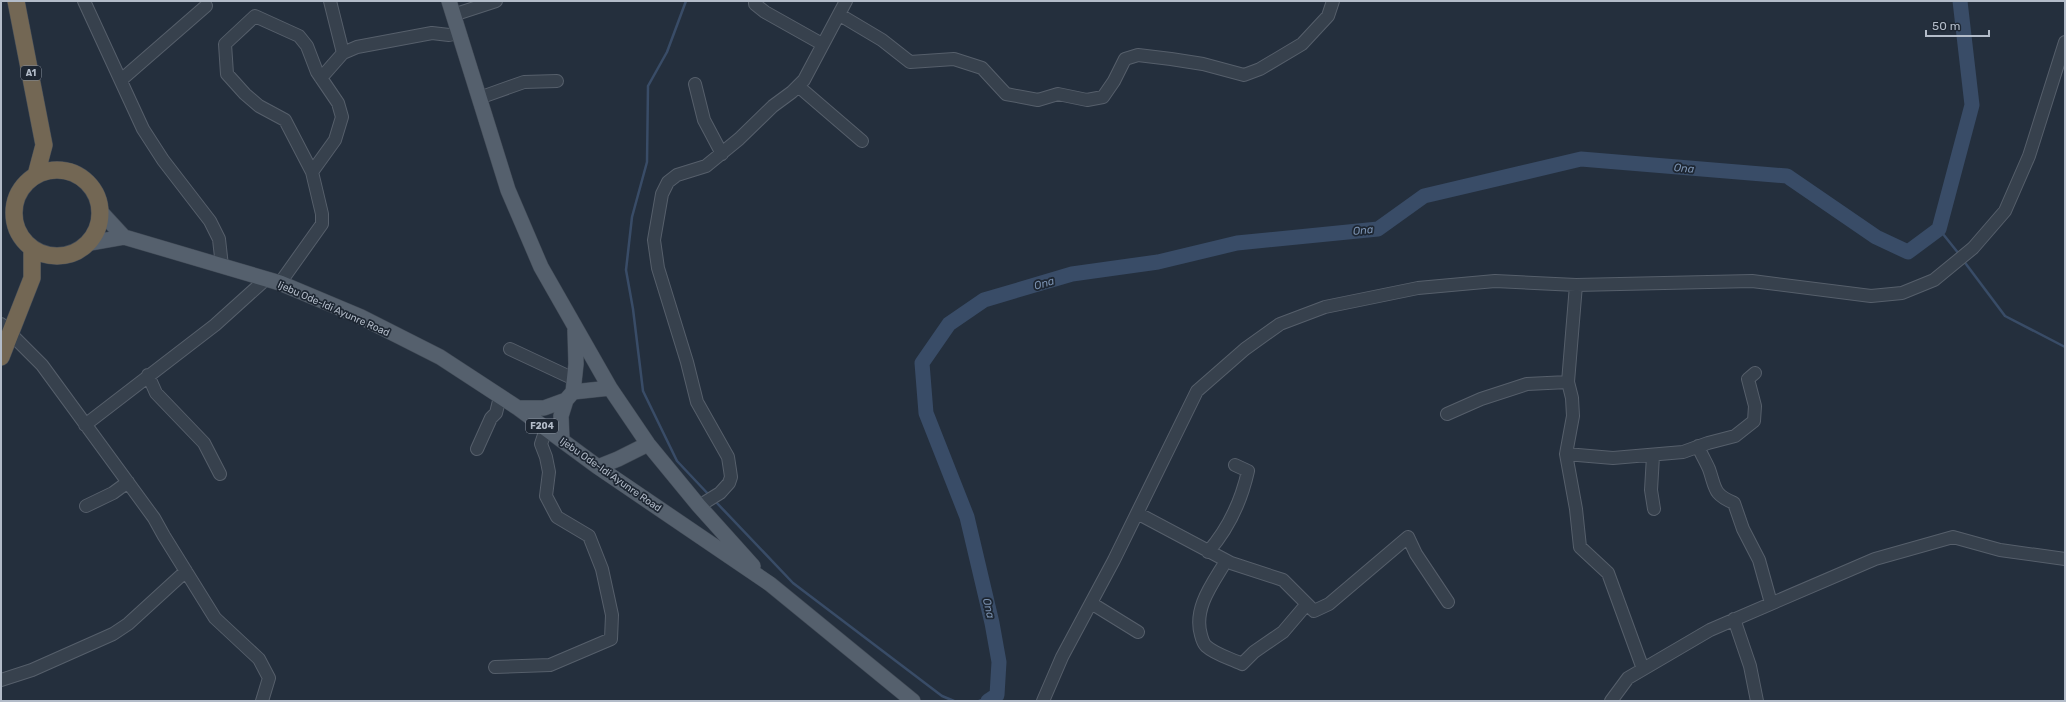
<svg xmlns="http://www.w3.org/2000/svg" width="2066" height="702" viewBox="0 0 2066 702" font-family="Rubik,sans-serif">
  <rect width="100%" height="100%" fill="#242f3d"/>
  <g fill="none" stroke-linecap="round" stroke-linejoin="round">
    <path stroke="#394c67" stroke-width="2.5" d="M686,1L667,52L648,86L647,162L632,217L626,270L633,309L643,391L677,461L710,496
      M1939,229L1959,254
      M1963,260L2005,316L2065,347
      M715,501L793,583L942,696L954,701
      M979,701L997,695"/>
    <path stroke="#394c67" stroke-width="15" d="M988,701L997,695L999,662L992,623L967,517L926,413L922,363L949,324L984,300L1072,274L1158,262L1237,243L1378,229L1424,196L1581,159L1787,176L1876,237L1908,252L1939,229L1972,105L1960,1"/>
    <defs>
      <path id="minor" d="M84,1L143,129L163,160L210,221L219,239L222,266
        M330,1L343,53
        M755,1V4L765,12L822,44
        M453,15L496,1
        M840,15L882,40L910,62L954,59L982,68L1006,94L1038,100L1058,94L1087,100L1103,97L1114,81L1125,59L1138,55L1171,59L1203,64L1244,75L1260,69L1302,44L1328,16L1333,1
        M321,78L343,53L357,47L432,33L449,35L459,33
        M121,80L206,6
        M695,84L704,120L722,154
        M798,86L862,141
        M479,98L524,82L557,81
        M280,283L322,224V214L312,172L285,120L259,106L245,94L227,74L225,44L255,16L299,36L307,46L317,72L338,103L342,117L335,140L312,172
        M1576,285L1568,382L1572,398L1573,416L1566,454L1576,509L1580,547L1608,573L1643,669
        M1,324L42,365L154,518L164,536L215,618L259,659L269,678L262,701
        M510,349L574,379
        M148,375L156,393L204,443L220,474
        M1447,414L1481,399L1527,384L1568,382
        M85,425L215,325L266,279
        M1698,446C1701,454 1706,462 1709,469C1716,489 1713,494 1734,503L1743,529L1759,560L1771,603
        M477,449L491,418L496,413L500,397
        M1566,454L1613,458L1683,452L1708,443L1735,436L1754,421L1755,406L1748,379L1755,373
        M1653,456L1651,490L1654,509
        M86,506L113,493L128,482
        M699,506L720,493L729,483L731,477L730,470L728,457L697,402L687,362L658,268L654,240L662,194L668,182L677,175L706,166L739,139L773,106L792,92L804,80L846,1
        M1137,513L1231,563L1283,580L1314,611L1329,604L1408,537L1416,554L1448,602
        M1208,552C1229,528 1241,502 1248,471L1235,465
        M1226,561C1213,583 1193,608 1201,635C1202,639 1203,643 1206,646C1216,655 1230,658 1242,664L1254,652L1283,632L1306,605
        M1091,603L1138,632
        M1734,619L1750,666L1757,701
        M495,667L550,665L611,639L612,615L602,569L589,536L557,517L546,496L549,472L546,457L541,444L546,429
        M1,680L32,670L113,634L128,624L186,571
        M1043,701L1062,657L1114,560L1197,391L1245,349L1280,324L1325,307L1418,288L1495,281L1576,285L1752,281L1871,296L1902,293L1934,280L1973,248L2005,211L2029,156L2065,42
        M1611,701L1628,678L1710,630L1875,559L1953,537L2000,550L2065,559"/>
      <path id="major" d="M449,1L508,190L541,267L610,388L648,444L699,506L753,566
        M100,211L124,237
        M90,243L124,237L280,283L361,317L440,357L518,408L598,467L770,584L913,701
        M573,392L610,388
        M518,408H544L566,400
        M562,440L561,416L566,400L573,392L576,364L575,330
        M598,467L618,459L648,444"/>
      <path id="highway" d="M16,1L44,145L36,175
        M14 213a43 43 0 1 1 86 0a43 43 0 1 1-86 0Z
        M1,357L32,278V248"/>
    </defs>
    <use href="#minor" stroke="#565f6b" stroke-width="14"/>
    <use href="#major" stroke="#414a56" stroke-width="16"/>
    <use href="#highway" stroke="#434c58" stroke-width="18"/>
    <use href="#minor" stroke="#37414d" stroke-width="12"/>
    <use href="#major" stroke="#55606d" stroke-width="15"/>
    <use href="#highway" stroke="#736754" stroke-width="17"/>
  </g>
  <g text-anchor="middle" stroke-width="3.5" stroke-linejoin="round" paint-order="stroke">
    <g fill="#1d2632" stroke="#868f9c" stroke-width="1">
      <rect x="21" y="66" width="20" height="14" rx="3"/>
      <rect x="526" y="419" width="32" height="14" rx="3"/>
    </g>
    <g font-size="9" font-weight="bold" fill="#b3bcc9">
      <text x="31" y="76">A1</text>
      <text x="542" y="429">F204</text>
    </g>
    <g font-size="10" fill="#b3bcc9" stroke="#1d2632">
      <text transform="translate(334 308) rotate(24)" y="4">Ijebu Ode-Idi Ayunre Road</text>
      <text transform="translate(611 474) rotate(35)" y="4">Ijebu Ode-Idi Ayunre Road</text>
    </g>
    <g font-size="11" font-style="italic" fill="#7b92b1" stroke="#1d2632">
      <text transform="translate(1684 168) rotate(5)" y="4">Ona</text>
      <text transform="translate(1363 230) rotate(-6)" y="4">Ona</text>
      <text transform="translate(1044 283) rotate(-16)" y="4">Ona</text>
      <text transform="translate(989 608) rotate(77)" y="4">Ona</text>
    </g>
  </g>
  <rect width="2066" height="702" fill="none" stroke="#b3bcc9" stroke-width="4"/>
  <path d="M1926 30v6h63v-6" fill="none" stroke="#b3bcc9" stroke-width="2"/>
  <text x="1932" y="30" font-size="12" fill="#b3bcc9" stroke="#1d2632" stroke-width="3" paint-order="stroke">50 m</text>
</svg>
